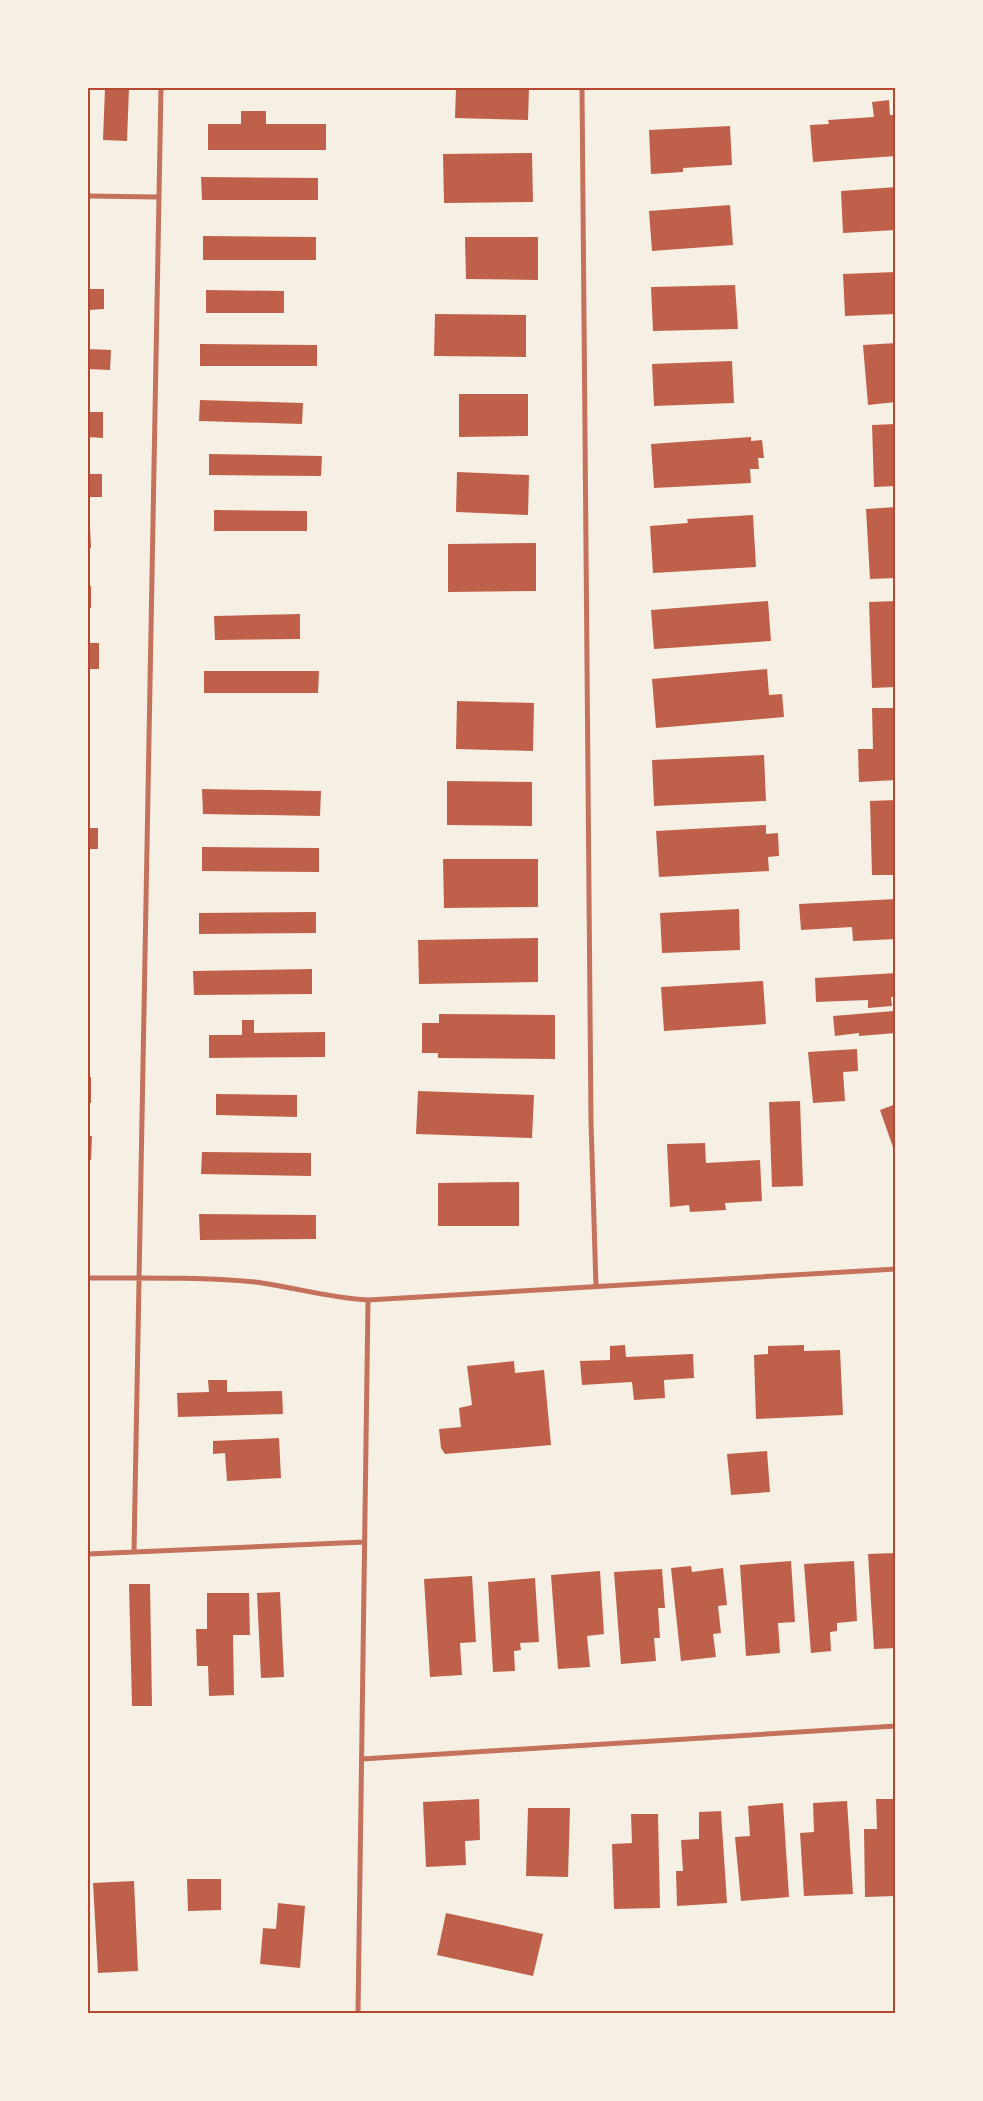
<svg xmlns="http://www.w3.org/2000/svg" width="983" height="2101" viewBox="0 0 983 2101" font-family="'Open Sans',sans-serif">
  <rect width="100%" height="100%" fill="#f6efe4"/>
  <path fill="#bf614a" d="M105,88H129L127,141L103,140Z
    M456,88H529L528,120L455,118Z
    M889,100L890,115H896V156L813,162L810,125L829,124L828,120L874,117L872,102Z
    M241,111H266V124H326V150H208V124H241Z
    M730,126L732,165L683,168V172L651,174L649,130Z
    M532,153L533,202L444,203L443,154Z
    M201,177L318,178V200H202Z
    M896,187V230L843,233L841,191Z
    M730,205L733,245L652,251L649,211Z
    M203,236L316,237V260H203Z
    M465,237H538V280L466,279Z
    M896,272V314L845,316L843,274Z
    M735,285L738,329L653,331L651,287Z
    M88,289H104V309L89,310V320H88Z
    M206,290L284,291V313H206Z
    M435,314L526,315V357L434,356Z
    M896,343V402L868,405L863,345Z
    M200,344L317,345V366H200Z
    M88,349L111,350L110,370L88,369Z
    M732,361L734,403L654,406L652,364Z
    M459,394H528V436L459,437Z
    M200,400L303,403L302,424L199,421Z
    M88,412H103V438L88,437Z
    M896,424V486L874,487L872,425Z
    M751,437V441L762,440L764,458H758L759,469H750L751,483L654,488L651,444Z
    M209,454L322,456L321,476L209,475Z
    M457,472L529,475L528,515L456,512Z
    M88,474H102V497H88Z
    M896,507V578L870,579L866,509Z
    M214,510L307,511V531H214Z
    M753,515L756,567L653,573L650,526L688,523L687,519Z
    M88,527H90L91,548H88Z
    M536,543V591L448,592V544Z
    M88,586H91V608H88Z
    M768,601L771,641L654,649L651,610Z
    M896,601V687L872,688L869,602Z
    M300,614V639L215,640L214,616Z
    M88,643H99V669H88Z
    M767,669L769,695L782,694L784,717L656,728L652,679Z
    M204,671H319L318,693H204Z
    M457,701L534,703L533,751L456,749Z
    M872,708H896V780L859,782L858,749H873Z
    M764,755L766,801L654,806L652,760Z
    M447,781L532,782V826L447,825Z
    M202,789L321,791L320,816L203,814Z
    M896,800V875H872L870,801Z
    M766,825V834L778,833L779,856L768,857L769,871L659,877L656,831Z
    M88,828H98V849H88Z
    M202,847L319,848V872L202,871Z
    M443,859H538V907L444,908Z
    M88,889H89L90,910H88Z
    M896,899V939L853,941L852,927L801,930L799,904Z
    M739,909L740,950L662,953L660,913Z
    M316,912V933L199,934V913Z
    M538,938V982L419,984L418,940Z
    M312,969V994L194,995L193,971Z
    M896,973V997H891L892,1006L868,1008V1000L816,1002L815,978Z
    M763,981L766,1024L664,1031L661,987Z
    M894,1011L896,1033L859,1036V1033L835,1036L833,1016Z
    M439,1014L555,1015V1059L438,1058V1053H422V1023H439Z
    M242,1020H254V1033L325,1032V1057L209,1058V1035H242Z
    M857,1049L858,1071L843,1072L845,1101L813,1103L808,1052Z
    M88,1077H91V1103H88Z
    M418,1091L534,1095L532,1138L416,1134Z
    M216,1094L297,1095V1117L216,1115Z
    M800,1101L803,1186L772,1187L769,1102Z
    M896,1104V1153H895L880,1110Z
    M88,1136H92L91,1160H88Z
    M705,1143L706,1163L760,1160L762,1201L725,1203L726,1210L690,1212L689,1205L670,1207L667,1144Z
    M202,1152L311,1153V1176L201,1174Z
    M519,1182V1226H438V1183Z
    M199,1214L316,1215V1239L200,1240Z
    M625,1345L626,1357L693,1354L694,1378L664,1380L665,1398L634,1400L632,1382L582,1385L580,1361L610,1360V1346Z
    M804,1345V1351L840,1350L843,1415L756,1419L754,1355L768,1354V1346Z
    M514,1361L515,1373L544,1370L551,1445L445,1454L441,1448L439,1429L461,1427L459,1408L472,1405L467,1366Z
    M208,1380H227V1392L282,1391L283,1414L178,1417L177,1393L209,1392Z
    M279,1438L281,1478L227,1481L225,1453L213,1454V1441Z
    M767,1451L770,1492L731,1495L727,1454Z
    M896,1553V1648L874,1649L868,1554Z
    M791,1561L795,1622L778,1623L780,1653L746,1656L740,1565Z
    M854,1561L857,1621L837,1623V1631L830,1632L831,1651L811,1653L804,1564Z
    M691,1566L692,1572L723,1568L727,1605L718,1606L721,1633L713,1634L716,1657L681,1661L671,1568Z
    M662,1569L665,1608H658L660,1638H654L656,1661L621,1664L614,1572Z
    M600,1571L604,1634L587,1636L590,1667L558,1669L551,1575Z
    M472,1576L476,1642L460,1643L462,1675L430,1677L424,1579Z
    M535,1578L539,1642L520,1643L521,1650L514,1651L515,1671L493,1672L488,1582Z
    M129,1584H150L152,1706H132Z
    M280,1592L284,1677L261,1678L257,1593Z
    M207,1593H249L250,1635H233L234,1695L209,1696L208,1666H197L196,1629H207Z
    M479,1799L480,1840L465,1841L466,1865L426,1867L423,1802Z
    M876,1799H896V1896L865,1897L864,1829H877Z
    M847,1801L853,1894L804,1896L800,1833L814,1832L813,1803Z
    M783,1803L789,1897L741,1901L735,1837L750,1836L748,1806Z
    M528,1808H570L568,1877L526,1876Z
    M721,1811L727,1903L677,1906L676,1871H683L681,1840L699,1839V1812Z
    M631,1814H658L660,1908L614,1909L612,1844L632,1843Z
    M187,1879H221V1910L188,1911Z
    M134,1881L138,1971L98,1973L93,1883Z
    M278,1903L305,1906L300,1968L260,1964L263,1928L276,1929Z
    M446,1913L543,1934L533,1976L437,1955Z"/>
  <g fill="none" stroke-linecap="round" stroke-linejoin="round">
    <path stroke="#c5725c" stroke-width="5" d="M582,88L591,1122L596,1287
      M88,196L158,197
      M88,1278C143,1278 200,1277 255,1282C293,1287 329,1298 368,1300L896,1269
      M134,1552L161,88
      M88,1554L364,1542
      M362,1759L896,1726
      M358,2014L368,1300"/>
  </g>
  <rect width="983" height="2101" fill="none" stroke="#f6efe4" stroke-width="178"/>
  <rect x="89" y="89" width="805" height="1923" fill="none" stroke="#b5482f" stroke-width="2"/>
</svg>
